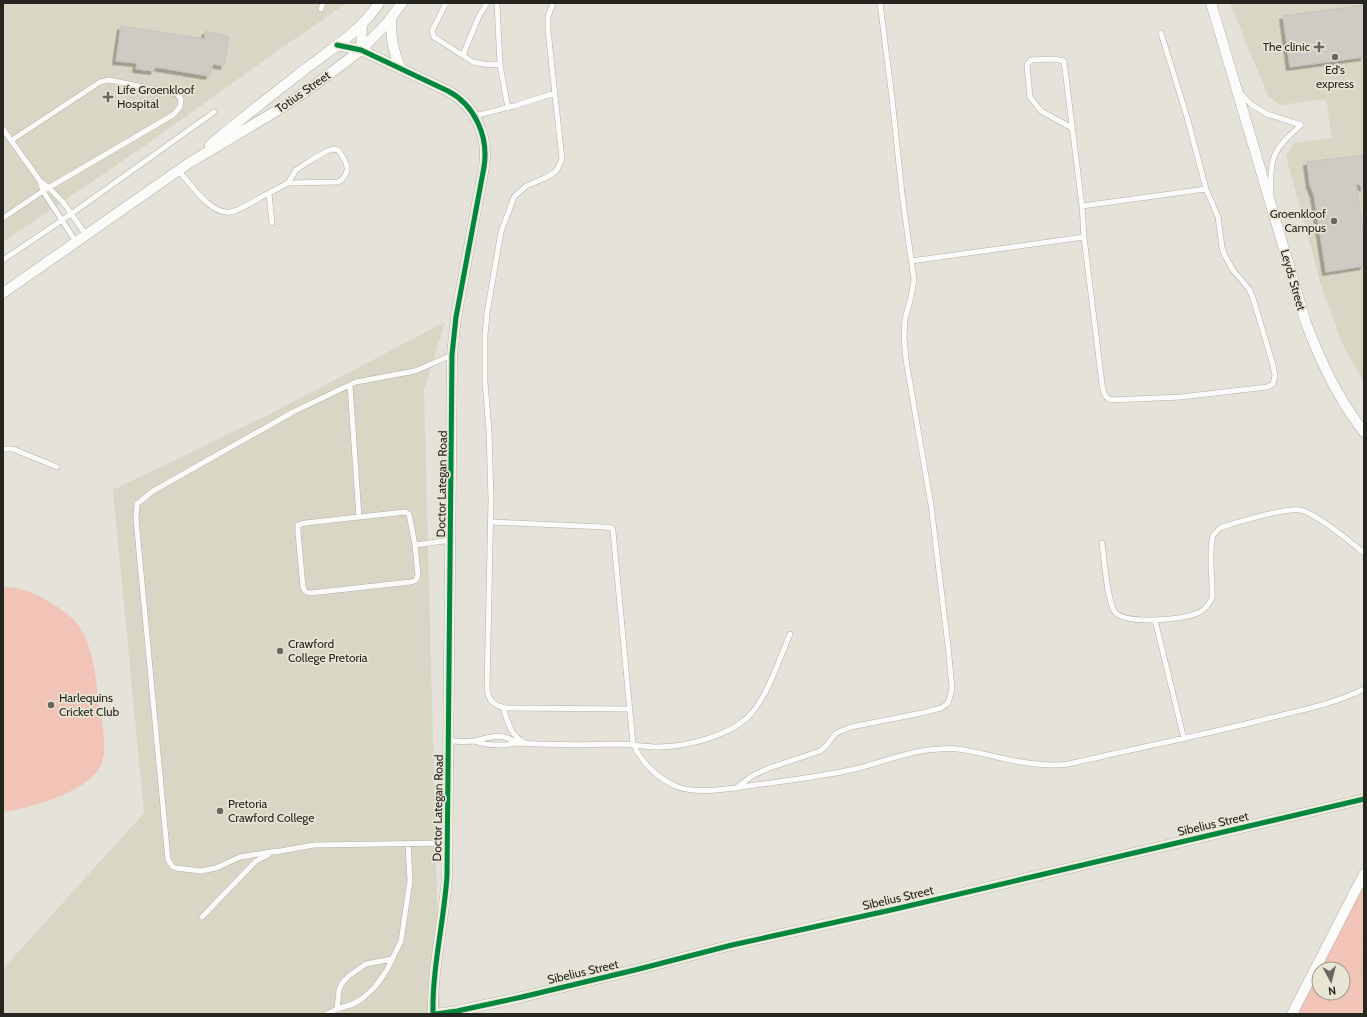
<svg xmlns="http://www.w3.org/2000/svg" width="1367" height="1017" viewBox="0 0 1367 1017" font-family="Cabin,sans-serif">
  <defs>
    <filter id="shadow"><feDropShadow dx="-3.5" dy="3.5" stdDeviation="0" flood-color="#0004"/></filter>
  </defs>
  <rect width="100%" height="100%" fill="#e4e2d9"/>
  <path fill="#dad6c5" d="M3,3H347L283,47L143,147L3,242Z
    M1230,3H1364V382L1342,343L1321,285L1286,156L1294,143L1332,138L1326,99L1281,105L1268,96Z
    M445,322L424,391L440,1013L3,1014V969L144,813L113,490L268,415Z"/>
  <path fill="#f2c4b7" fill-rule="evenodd" d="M3,587C20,587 34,593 48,601C59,608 72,616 79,626C95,651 96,683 100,711C103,727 108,753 100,767C85,793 31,808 3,812Z
    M1364,883V1014H1295ZM1319,969H1343V993H1319Z"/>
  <path fill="#cecbc4" stroke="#c6c3bc" filter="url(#shadow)" d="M1364,5V57L1290,67L1283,16Z
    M121,26L204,39L206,31L229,37L224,66L213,64L209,76L155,67L154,71L136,69L137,63L116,61Z
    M1364,155V188L1356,183L1364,237V266L1326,272L1314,195L1310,185L1307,162Z"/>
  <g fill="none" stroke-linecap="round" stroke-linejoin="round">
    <defs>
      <path id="service" d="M446,3L432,31L434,37L473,62L483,64L500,65
        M497,3L500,65L508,108
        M553,3L548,17V31L562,159L558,168L555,172L545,178L526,186L514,197L501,232L487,313L485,335V382L489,431L491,500L487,688C488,701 494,706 507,708L630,709
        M321,9L323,3
        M463,55L479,16L487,3
        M1239,92L1252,105L1267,114L1301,125
        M474,116L514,106L555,93
        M3,129L40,181L49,188L63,202L86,235
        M179,171C191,184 211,215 230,212C240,211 260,197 269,193L272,223
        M40,181L43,191L76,242
        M269,193L288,183L296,170L311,160L327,151L333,149L338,150C347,162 353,173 338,182L288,183
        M1271,195C1270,156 1272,151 1301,125
        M1082,206L1206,189
        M3,218L43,191L173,115L180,107L181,99L177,94L109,80L100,82L12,140
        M1084,237L1102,384C1103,391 1104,397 1111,400L1181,397L1267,387L1273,384L1275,376L1273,365L1253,298L1249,289L1233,270L1224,254L1222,247L1218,217L1206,189L1187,117L1161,33
        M3,260L71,214L214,112
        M911,261L1084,237L1082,206L1064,61L1054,59L1031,60L1027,65L1030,97L1041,111L1072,128
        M350,385L359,517L305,523L298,525V532L303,587L305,591L310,593L411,582L416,580L418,575L415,545L451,540
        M3,449H13L57,467
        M359,517L405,512L409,514L415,545
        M490,522L604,527L612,528L613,531L633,744C642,763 658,779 678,787C698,794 727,789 748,786C783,781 820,777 855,769C883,762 911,750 940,749C960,747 978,753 997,757C1021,763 1044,767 1069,764C1133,749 1198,736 1262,720C1296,711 1332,705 1364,689
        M1102,543C1104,557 1107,602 1115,612C1126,625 1183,620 1198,613C1205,610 1209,604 1212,598C1213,580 1208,552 1213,536C1215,532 1218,530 1222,527C1238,522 1285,508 1300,510C1315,513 1352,543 1364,553
        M1155,620L1184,739
        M503,707C508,723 510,735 525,743
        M448,741C457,741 466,742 474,741C491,737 501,732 517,743
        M474,741C488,746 502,746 517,743C551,745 584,745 618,744C631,744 644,747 657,747C685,747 730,736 750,715C768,695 780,658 790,634
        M736,788L752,776L769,768L820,751L826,746L836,733L851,727L922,713L941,708L948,703L950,697L952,688L948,646L931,505L906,360L904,337L905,319L911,297L914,280L902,194L892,98L880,3
        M277,851L240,857L216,868L201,871L176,868L173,867L168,860L136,519L137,504L153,491L293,412L341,389L356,382L415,371L452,355
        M275,852L314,845L447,843
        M202,917L256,861L268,855
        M337,1009L339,990L342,983L350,975L366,964L392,959
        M327,1014L337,1009L353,1004L363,998L375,987L387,970L401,941L410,881L408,844"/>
      <path id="minor" d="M1211,3L1306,323C1321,362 1338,399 1364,432
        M391,19C391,38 393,52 401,69
        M337,45L361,50L448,91C475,105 489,137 484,167L456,317L452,355L447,876C444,922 432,968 433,1014
        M361,50L362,24
        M210,145C241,119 272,95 304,70C330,50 361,31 379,3
        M3,293L189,163L283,107L315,85L361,50L387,23L402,3
        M436,1014L457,1011L522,997L639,969L732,945L891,910L1364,799
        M1292,1014L1364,874"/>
    </defs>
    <use href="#service" stroke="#b2b0a9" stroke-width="6"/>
    <use href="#minor" stroke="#b2b0a9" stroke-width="11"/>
    <path stroke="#c2c2bf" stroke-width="2" stroke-dasharray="1 3" stroke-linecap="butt" d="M1364,933L1362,934L1364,948L1361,972L1364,976"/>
    <use href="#service" stroke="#fbfbf9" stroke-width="5"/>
    <use href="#minor" stroke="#fbfbf9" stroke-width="10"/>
    <defs>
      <path id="cycleway" d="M337,45L361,50L448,91C475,105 489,137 484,167L456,317L452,355L447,876C444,922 432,968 433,1014
        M436,1014L457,1011L522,997L639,969L732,945L891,910L1364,799"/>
    </defs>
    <use href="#cycleway" stroke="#e8e5d4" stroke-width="8"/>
    <use href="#cycleway" stroke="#00873e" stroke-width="5"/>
  </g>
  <g fill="#686760" stroke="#e8e5d4" stroke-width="1.5">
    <path d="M1317 41h4v4h4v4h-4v4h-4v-4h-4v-4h4z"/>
    <circle cx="1335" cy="57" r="4"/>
    <path d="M106 91h4v4h4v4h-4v4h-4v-4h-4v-4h4z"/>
    <circle cx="1334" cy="221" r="4"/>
    <circle cx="280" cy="651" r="4"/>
    <circle cx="51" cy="705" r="4"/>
    <circle cx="220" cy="811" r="4"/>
  </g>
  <g text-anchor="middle" stroke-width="3.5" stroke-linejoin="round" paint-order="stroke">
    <g font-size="12" fill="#26251f" stroke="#e8e5d4" text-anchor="start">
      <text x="1310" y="51" text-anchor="end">The clinic</text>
      <text x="1335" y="74" text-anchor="middle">Ed's<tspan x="1335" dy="14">express</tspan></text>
      <text x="117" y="94">Life Groenkloof<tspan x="117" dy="14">Hospital</tspan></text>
      <text x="1326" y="218" text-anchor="end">Groenkloof<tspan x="1326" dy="14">Campus</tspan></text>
      <text x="288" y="648">Crawford<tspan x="288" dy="14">College Pretoria</tspan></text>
      <text x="59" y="702">Harlequins<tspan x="59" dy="14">Cricket Club</tspan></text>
      <text x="228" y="808">Pretoria<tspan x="228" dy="14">Crawford College</tspan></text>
    </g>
    <g font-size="12" fill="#26251f" stroke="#e8e5d4">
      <text transform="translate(303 92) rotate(-35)" y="4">Totius Street</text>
      <text transform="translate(1293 280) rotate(74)" y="4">Leyds Street</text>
      <text transform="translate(442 484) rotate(-89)" y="4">Doctor Lategan Road</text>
      <text transform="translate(438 808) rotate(-89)" y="4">Doctor Lategan Road</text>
      <text transform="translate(1213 824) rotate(-13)" y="4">Sibelius Street</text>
      <text transform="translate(898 898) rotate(-13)" y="4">Sibelius Street</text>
      <text transform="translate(583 972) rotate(-13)" y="4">Sibelius Street</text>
    </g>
  </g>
  <rect width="1367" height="1017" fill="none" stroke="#26251f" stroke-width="8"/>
  <g transform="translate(1331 981) rotate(173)"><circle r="19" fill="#e8e5d4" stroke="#9a988c"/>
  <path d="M0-3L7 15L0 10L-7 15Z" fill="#686760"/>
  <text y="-6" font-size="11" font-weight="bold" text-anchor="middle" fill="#26251f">N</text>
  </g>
</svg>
